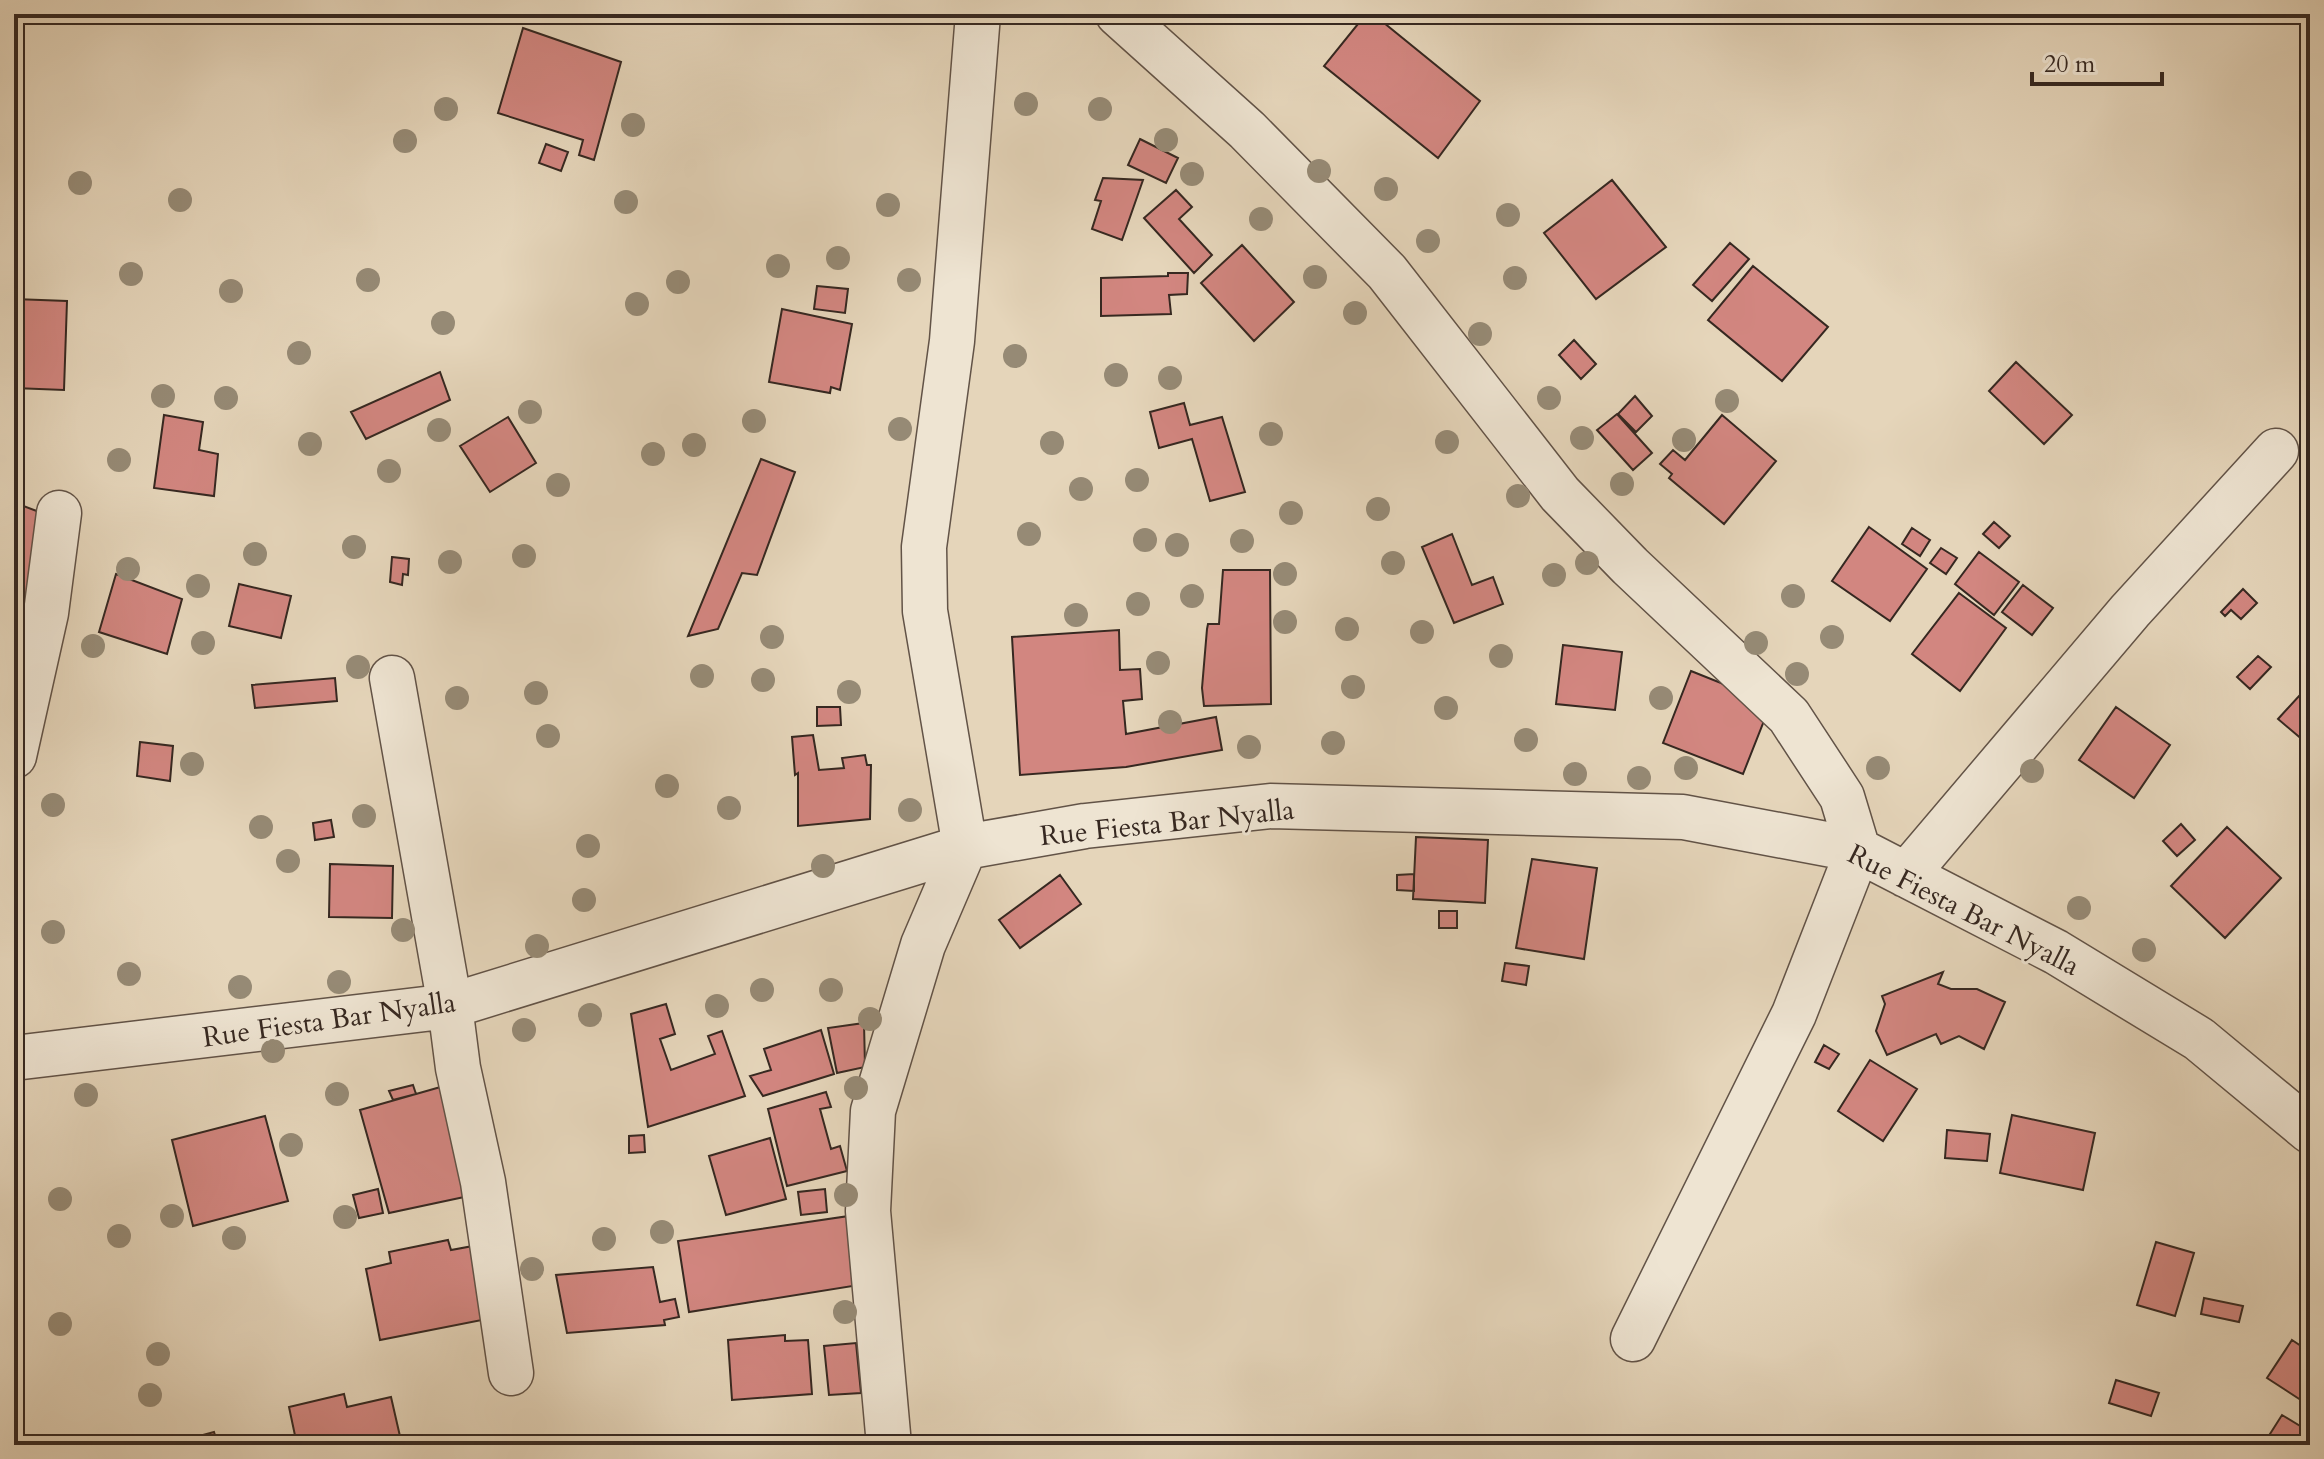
<svg xmlns="http://www.w3.org/2000/svg" width="2324" height="1459" viewBox="0 0 2324 1459" font-family="Cardo,serif">
  <rect width="100%" height="100%" fill="#e5d5ba"/>
  <filter id="stains"><feTurbulence type="fractalNoise" baseFrequency=".0025" numOctaves="4"/><feColorMatrix values="0 0 0 0 .2 0 0 0 0 .09 0 0 0 0 .02 0 0 0 .5 -.17"/></filter>
  <radialGradient id="worn" r=".72"><stop offset=".6" stop-color="#630" stop-opacity="0"/><stop offset="1" stop-color="#630" stop-opacity=".3"/></radialGradient>
  <path fill="#d28680" stroke="#362821" stroke-width="2" d="M1366,14H1373L1480,101L1438,158L1324,66Z
    M523,28L621,62L594,160L579,155L583,140L498,113Z
    M1140,139L1178,158L1166,183L1128,165Z
    M546,144L568,152L561,171L539,163Z
    M1103,178L1143,180L1122,240L1092,229L1101,201L1095,200Z
    M1612,180L1666,247L1596,299L1544,233Z
    M1176,190L1192,207L1179,219L1212,255L1194,273L1144,218Z
    M1730,243L1749,259L1712,301L1693,285Z
    M1242,245L1294,302L1254,341L1201,283Z
    M1753,266L1828,327L1782,381L1708,320Z
    M1168,273H1188L1187,294L1169,295L1171,314L1101,316V278L1168,276Z
    M817,286L848,289L845,313L814,309Z
    M14,299L67,301L64,390L14,388Z
    M782,309L852,324L840,390L831,387L830,393L769,382Z
    M1574,340L1596,364L1581,379L1559,355Z
    M2016,362L2072,415L2044,444L1989,391Z
    M440,372L450,400L366,439L351,412Z
    M1635,396L1652,416L1636,432L1618,414Z
    M1184,403L1190,425L1222,417L1245,492L1210,501L1192,439L1159,448L1150,412Z
    M1617,414L1652,453L1633,470L1597,430Z
    M164,415L203,422L199,450L218,454L214,496L154,488Z
    M1722,415L1776,461L1724,524L1669,478L1672,474L1660,464L1673,450L1685,460Z
    M508,417L536,463L490,492L460,446Z
    M761,459L795,472L757,575L742,573L718,629L688,636Z
    M14,497L18,504L42,513L23,633L14,632Z
    M1994,522L2010,536L1999,548L1983,534Z
    M1869,527L1927,569L1890,621L1832,581Z
    M1912,528L1930,540L1920,556L1902,544Z
    M1452,534L1472,585L1493,577L1503,604L1454,623L1422,547Z
    M1941,548L1957,558L1946,574L1930,563Z
    M1979,552L2019,582L1994,615L1955,584Z
    M392,557L409,559L408,575L403,574L402,585L390,582Z
    M1223,570H1270L1271,704L1204,706L1202,688L1207,629L1208,624H1219Z
    M116,574L182,599L167,654L99,632Z
    M239,584L291,596L281,638L229,626Z
    M2023,585L2053,608L2032,635L2002,612Z
    M2243,589L2257,603L2241,619L2231,610L2225,616L2221,612Z
    M1959,593L2006,628L1960,691L1912,654Z
    M1119,630L1120,670L1140,669L1142,699L1123,701L1126,734L1216,717L1222,750L1126,767L1020,775L1012,637Z
    M1563,645L1622,652L1615,710L1556,704Z
    M2258,656L2271,667L2250,689L2237,677Z
    M1691,671L1771,703L1743,774L1663,743Z
    M335,678L337,701L255,708L252,685Z
    M2310,684V746L2278,719Z
    M817,707H840L841,725L817,726Z
    M2116,707L2170,745L2134,798L2079,760Z
    M813,735L819,770L844,768L842,758L865,755L867,765H871L870,819L798,826V773L795,775L792,737Z
    M140,742L173,746L170,781L137,776Z
    M331,820L334,837L315,840L313,823Z
    M2181,824L2195,840L2177,856L2163,841Z
    M2227,827L2281,878L2225,938L2171,886Z
    M1416,837L1488,840L1485,903L1413,899Z
    M1532,859L1597,868L1584,959L1516,948Z
    M330,864L393,866L392,918L329,917Z
    M1414,874V891L1397,890V875Z
    M1060,875L1081,904L1020,948L999,920Z
    M1439,911H1457V928H1439Z
    M1505,963L1529,966L1526,985L1502,981Z
    M1943,972L1938,984L1951,989H1977L2005,1002L1984,1049L1959,1036L1941,1044L1936,1034L1887,1055L1876,1031L1885,1004L1882,996Z
    M666,1004L675,1034L660,1039L671,1070L715,1054L708,1036L722,1031L745,1096L648,1127L631,1014Z
    M864,1023L865,1067L837,1073L828,1028Z
    M821,1030L834,1074L763,1096L750,1076L771,1070L764,1049Z
    M1824,1045L1839,1054L1829,1069L1815,1062Z
    M1870,1060L1917,1089L1883,1141L1838,1111Z
    M413,1085L416,1094L393,1100L389,1091Z
    M444,1086L483,1193L389,1213L360,1110Z
    M826,1092L831,1107L820,1109L831,1149L840,1146L847,1171L787,1186L768,1109Z
    M2012,1115L2095,1133L2083,1190L2000,1173Z
    M265,1116L288,1201L193,1226L172,1140Z
    M1947,1130L1990,1134L1987,1161L1945,1158Z
    M644,1135L645,1152L629,1153V1136Z
    M770,1138L786,1199L726,1215L709,1156Z
    M378,1189L383,1213L359,1218L353,1195Z
    M825,1189L827,1212L801,1215L798,1192Z
    M849,1216L859,1285L689,1312L678,1241Z
    M448,1240L451,1250L473,1246L487,1319L380,1340L366,1269L391,1263L389,1252Z
    M2156,1242L2194,1253L2175,1316L2137,1305Z
    M653,1267L660,1302L675,1299L679,1317L664,1320L665,1325L567,1333L556,1275Z
    M2204,1298L2243,1306L2239,1322L2201,1314Z
    M785,1335V1341L808,1340L812,1394L732,1400L728,1340Z
    M2292,1340L2310,1352V1406L2267,1378Z
    M856,1343L861,1393L829,1395L824,1346Z
    M2116,1380L2159,1393L2151,1416L2109,1403Z
    M344,1394L347,1407L391,1397L402,1445H297L289,1407Z
    M2282,1415L2310,1432V1445H2263Z
    M214,1432L218,1445H166Z"/>
  <g fill="none" stroke-linecap="round" stroke-linejoin="round">
    <defs>
      <path id="minor" d="M1118,14L1247,130L1387,272L1560,494L1630,566L1789,716L1842,797L1858,850L1794,1014L1633,1339
        M392,678L450,1006L458,1068L483,1182L511,1373
        M14,756L46,613L59,513
        M1906,875L2130,611L2276,451
        M14,1058L450,1006L965,847L1085,826L1270,806L1683,817L1858,850L2056,952L2199,1039L2310,1131
        M889,1445L868,1211L873,1111L923,945L965,847L925,611L924,547L952,341L978,14"/>
    </defs>
    <use href="#minor" stroke="#625347" stroke-width="47"/>
    <use href="#minor" stroke="#eee4d2" stroke-width="44"/>
  </g>
  <g fill="#968a75">
    <circle cx="1026" cy="104" r="12"/>
    <circle cx="446" cy="109" r="12"/>
    <circle cx="1100" cy="109" r="12"/>
    <circle cx="633" cy="125" r="12"/>
    <circle cx="1166" cy="140" r="12"/>
    <circle cx="405" cy="141" r="12"/>
    <circle cx="1319" cy="171" r="12"/>
    <circle cx="1192" cy="174" r="12"/>
    <circle cx="80" cy="183" r="12"/>
    <circle cx="1386" cy="189" r="12"/>
    <circle cx="180" cy="200" r="12"/>
    <circle cx="626" cy="202" r="12"/>
    <circle cx="888" cy="205" r="12"/>
    <circle cx="1508" cy="215" r="12"/>
    <circle cx="1261" cy="219" r="12"/>
    <circle cx="1428" cy="241" r="12"/>
    <circle cx="838" cy="258" r="12"/>
    <circle cx="778" cy="266" r="12"/>
    <circle cx="131" cy="274" r="12"/>
    <circle cx="1315" cy="277" r="12"/>
    <circle cx="1515" cy="278" r="12"/>
    <circle cx="368" cy="280" r="12"/>
    <circle cx="909" cy="280" r="12"/>
    <circle cx="678" cy="282" r="12"/>
    <circle cx="231" cy="291" r="12"/>
    <circle cx="637" cy="304" r="12"/>
    <circle cx="1355" cy="313" r="12"/>
    <circle cx="443" cy="323" r="12"/>
    <circle cx="1480" cy="334" r="12"/>
    <circle cx="299" cy="353" r="12"/>
    <circle cx="1015" cy="356" r="12"/>
    <circle cx="1116" cy="375" r="12"/>
    <circle cx="1170" cy="378" r="12"/>
    <circle cx="163" cy="396" r="12"/>
    <circle cx="226" cy="398" r="12"/>
    <circle cx="1549" cy="398" r="12"/>
    <circle cx="1727" cy="401" r="12"/>
    <circle cx="530" cy="412" r="12"/>
    <circle cx="754" cy="421" r="12"/>
    <circle cx="900" cy="429" r="12"/>
    <circle cx="439" cy="430" r="12"/>
    <circle cx="1271" cy="434" r="12"/>
    <circle cx="1582" cy="438" r="12"/>
    <circle cx="1684" cy="440" r="12"/>
    <circle cx="1447" cy="442" r="12"/>
    <circle cx="1052" cy="443" r="12"/>
    <circle cx="310" cy="444" r="12"/>
    <circle cx="694" cy="445" r="12"/>
    <circle cx="653" cy="454" r="12"/>
    <circle cx="119" cy="460" r="12"/>
    <circle cx="389" cy="471" r="12"/>
    <circle cx="1137" cy="480" r="12"/>
    <circle cx="1622" cy="484" r="12"/>
    <circle cx="558" cy="485" r="12"/>
    <circle cx="1081" cy="489" r="12"/>
    <circle cx="1518" cy="496" r="12"/>
    <circle cx="1378" cy="509" r="12"/>
    <circle cx="1291" cy="513" r="12"/>
    <circle cx="1029" cy="534" r="12"/>
    <circle cx="1145" cy="540" r="12"/>
    <circle cx="1242" cy="541" r="12"/>
    <circle cx="1177" cy="545" r="12"/>
    <circle cx="354" cy="547" r="12"/>
    <circle cx="255" cy="554" r="12"/>
    <circle cx="524" cy="556" r="12"/>
    <circle cx="450" cy="562" r="12"/>
    <circle cx="1393" cy="563" r="12"/>
    <circle cx="1587" cy="563" r="12"/>
    <circle cx="128" cy="569" r="12"/>
    <circle cx="1285" cy="574" r="12"/>
    <circle cx="1554" cy="575" r="12"/>
    <circle cx="198" cy="586" r="12"/>
    <circle cx="1192" cy="596" r="12"/>
    <circle cx="1793" cy="596" r="12"/>
    <circle cx="1138" cy="604" r="12"/>
    <circle cx="1076" cy="615" r="12"/>
    <circle cx="1285" cy="622" r="12"/>
    <circle cx="1347" cy="629" r="12"/>
    <circle cx="1422" cy="632" r="12"/>
    <circle cx="772" cy="637" r="12"/>
    <circle cx="1832" cy="637" r="12"/>
    <circle cx="203" cy="643" r="12"/>
    <circle cx="1756" cy="643" r="12"/>
    <circle cx="93" cy="646" r="12"/>
    <circle cx="1501" cy="656" r="12"/>
    <circle cx="1158" cy="663" r="12"/>
    <circle cx="358" cy="667" r="12"/>
    <circle cx="1797" cy="674" r="12"/>
    <circle cx="702" cy="676" r="12"/>
    <circle cx="763" cy="680" r="12"/>
    <circle cx="1353" cy="687" r="12"/>
    <circle cx="849" cy="692" r="12"/>
    <circle cx="536" cy="693" r="12"/>
    <circle cx="457" cy="698" r="12"/>
    <circle cx="1661" cy="698" r="12"/>
    <circle cx="1446" cy="708" r="12"/>
    <circle cx="1170" cy="722" r="12"/>
    <circle cx="548" cy="736" r="12"/>
    <circle cx="1526" cy="740" r="12"/>
    <circle cx="1333" cy="743" r="12"/>
    <circle cx="1249" cy="747" r="12"/>
    <circle cx="192" cy="764" r="12"/>
    <circle cx="1686" cy="768" r="12"/>
    <circle cx="1878" cy="768" r="12"/>
    <circle cx="2032" cy="771" r="12"/>
    <circle cx="1575" cy="774" r="12"/>
    <circle cx="1639" cy="778" r="12"/>
    <circle cx="667" cy="786" r="12"/>
    <circle cx="53" cy="805" r="12"/>
    <circle cx="729" cy="808" r="12"/>
    <circle cx="910" cy="810" r="12"/>
    <circle cx="364" cy="816" r="12"/>
    <circle cx="261" cy="827" r="12"/>
    <circle cx="588" cy="846" r="12"/>
    <circle cx="288" cy="861" r="12"/>
    <circle cx="823" cy="866" r="12"/>
    <circle cx="584" cy="900" r="12"/>
    <circle cx="2079" cy="908" r="12"/>
    <circle cx="403" cy="930" r="12"/>
    <circle cx="53" cy="932" r="12"/>
    <circle cx="537" cy="946" r="12"/>
    <circle cx="2144" cy="950" r="12"/>
    <circle cx="129" cy="974" r="12"/>
    <circle cx="339" cy="982" r="12"/>
    <circle cx="240" cy="987" r="12"/>
    <circle cx="762" cy="990" r="12"/>
    <circle cx="831" cy="990" r="12"/>
    <circle cx="717" cy="1006" r="12"/>
    <circle cx="590" cy="1015" r="12"/>
    <circle cx="870" cy="1019" r="12"/>
    <circle cx="524" cy="1030" r="12"/>
    <circle cx="273" cy="1051" r="12"/>
    <circle cx="856" cy="1088" r="12"/>
    <circle cx="337" cy="1094" r="12"/>
    <circle cx="86" cy="1095" r="12"/>
    <circle cx="291" cy="1145" r="12"/>
    <circle cx="846" cy="1195" r="12"/>
    <circle cx="60" cy="1199" r="12"/>
    <circle cx="172" cy="1216" r="12"/>
    <circle cx="345" cy="1217" r="12"/>
    <circle cx="662" cy="1232" r="12"/>
    <circle cx="119" cy="1236" r="12"/>
    <circle cx="234" cy="1238" r="12"/>
    <circle cx="604" cy="1239" r="12"/>
    <circle cx="532" cy="1269" r="12"/>
    <circle cx="845" cy="1312" r="12"/>
    <circle cx="60" cy="1324" r="12"/>
    <circle cx="158" cy="1354" r="12"/>
    <circle cx="150" cy="1395" r="12"/>
  </g>
  <g text-anchor="middle" stroke-width="6" stroke-linejoin="round" paint-order="stroke">
    <g font-size="28" fill="#362821" stroke="#eee4d2">
      <text transform="translate(1167 822) rotate(-6)" y="10">Rue Fiesta Bar Nyalla</text>
      <text transform="translate(1964 909) rotate(27)" y="10">Rue Fiesta Bar Nyalla</text>
      <text transform="translate(329 1019) rotate(-8)" y="10">Rue Fiesta Bar Nyalla</text>
    </g>
  </g>
  <rect width="2324" height="1459" fill="none" stroke="#e5d5ba" stroke-width="48"/>
  <rect x="16" y="16" width="2292" height="1427" fill="none" stroke="#362821" stroke-width="4"/>
  <rect x="24" y="24" width="2276" height="1411" fill="none" stroke="#362821" stroke-width="2"/>
  <path d="M2032 72v12h130v-12" fill="none" stroke="#362821" stroke-width="4"/>
  <text x="2044" y="72" font-size="24" fill="#362821" stroke="#eee4d2" stroke-width="6" paint-order="stroke">20 m</text>
  <rect width="100%" height="100%" filter="url(#stains)"/>
  <rect width="100%" height="100%" fill="url(#worn)"/>
</svg>
